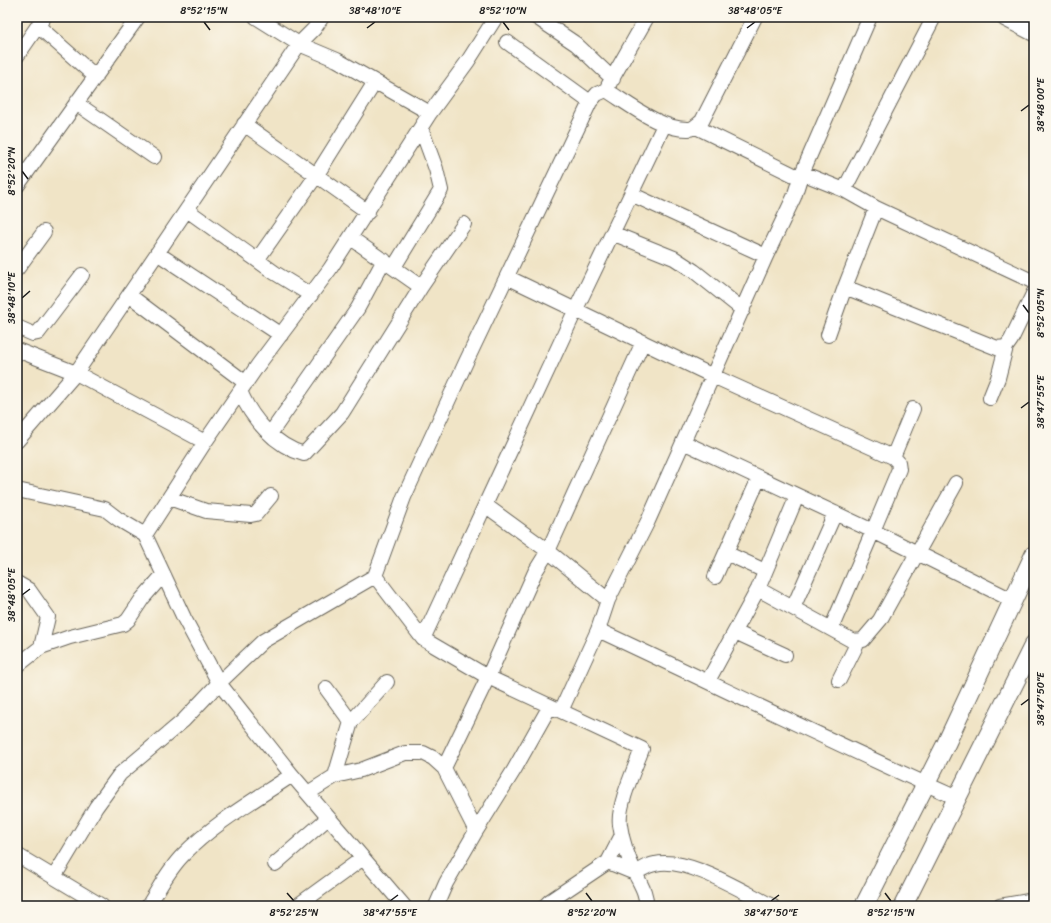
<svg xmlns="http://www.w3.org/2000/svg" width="1051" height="923" viewBox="0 0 1051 923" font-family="Sriracha,sans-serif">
  <rect width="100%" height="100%" fill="#fbf7ec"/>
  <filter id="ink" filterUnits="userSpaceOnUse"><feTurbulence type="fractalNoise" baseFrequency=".025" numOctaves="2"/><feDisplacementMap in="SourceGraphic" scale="8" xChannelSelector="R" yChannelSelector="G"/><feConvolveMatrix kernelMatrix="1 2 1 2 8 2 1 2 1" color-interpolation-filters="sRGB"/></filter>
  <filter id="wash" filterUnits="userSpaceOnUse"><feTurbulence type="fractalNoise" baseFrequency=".012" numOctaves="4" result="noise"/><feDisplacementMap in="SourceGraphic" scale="16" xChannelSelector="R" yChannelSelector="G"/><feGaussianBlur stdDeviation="0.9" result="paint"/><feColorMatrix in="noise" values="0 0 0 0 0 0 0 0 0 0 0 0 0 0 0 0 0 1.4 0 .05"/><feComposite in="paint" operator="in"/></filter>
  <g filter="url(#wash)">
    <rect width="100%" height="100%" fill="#f0e4c6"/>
  </g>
  <g filter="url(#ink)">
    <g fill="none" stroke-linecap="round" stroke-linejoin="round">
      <defs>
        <path id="minor" d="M256,17L299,44L337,60L430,113
          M536,17L576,44L613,79
          M38,26L96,77
          M507,42L590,102
          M17,56L44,17
          M608,86L647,17
          M76,103L154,157
          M244,124L368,212
          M696,127L800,178
          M802,173L844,190L876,208L1034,282
          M17,186L138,17
          M844,190L934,17
          M631,194L766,256
          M876,208L845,287L997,348L1006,347L1011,340L1034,292
          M187,210L275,273L311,295
          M612,233L674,258L694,271L743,310
          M351,238L421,287
          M157,253L281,335
          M257,260L316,176L375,82
          M394,267L441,190L436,169L421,128
          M17,269L44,232
          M507,277L713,376L893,457L898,462L899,469L873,531L683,442
          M129,295L246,383
          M17,327L33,334L38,333L82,275
          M828,335L845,287
          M17,350L76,373L205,442L145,535L184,618L219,683L292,775L404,906
          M240,391C251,418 275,446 304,454L342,413L421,287L464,224
          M990,398L998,378L1006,347
          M270,434L358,308L384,260
          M17,441L76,373L299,44L314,29L322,17
          M205,442L258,365L330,269L430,113L468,61L496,17
          M893,457L913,409
          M17,490L105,509L118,519L145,535
          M169,498L206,511L251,515L256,514L271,496
          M485,505L548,551L608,600
          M726,553L765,571
          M715,577L759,478
          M17,583L29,590L48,617L41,647
          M758,589L853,641L863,640L880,620L956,483
          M793,608L835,513
          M831,629L873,531L1012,600
          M598,630C718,686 836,744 957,798
          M735,632L785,655
          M423,639L375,576L404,497L466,362L590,102L597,94L606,90C629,104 661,130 689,129C694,129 698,124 702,121L755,17
          M17,666L41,647L70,637L123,624L128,620L142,599L163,575
          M839,680L858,642
          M708,681L758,589L797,496
          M326,688L351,722
          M561,711L598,630L608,600L648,521L766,256L794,197L800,178L869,19
          M335,776L351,722L387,682
          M308,793L335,776L361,770L405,753H423L433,758L444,768
          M476,831L514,770L550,706
          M17,855L102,906
          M608,862L635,873C642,870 647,865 655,864C687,856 743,892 772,906
          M275,864L328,818
          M54,877L96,807L120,774L183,721L219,683L263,641L375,576
          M148,906C159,889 168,870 183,855C214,823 255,800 292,775
          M297,906L363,858
          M436,906L446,883L476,831L444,768L488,677L535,572L548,551L643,342
          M545,906L550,901L608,862L622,835
          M646,906C647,894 641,885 636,875C629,860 622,841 620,825C617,806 635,768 642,749L488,677L423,639L576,309L664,125
          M1000,906L1034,900"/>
        <path id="major" d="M1005,17L1034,32
          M864,906L946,744L1034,555
          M903,906L1034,644"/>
      </defs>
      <use href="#minor" stroke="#666258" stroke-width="16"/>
      <use href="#major" stroke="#666258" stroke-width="20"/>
      <use href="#minor" stroke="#fff" stroke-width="14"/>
      <use href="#major" stroke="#fff" stroke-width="18"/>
    </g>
  </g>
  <path fill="none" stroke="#1c1c1c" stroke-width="1.5" d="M204,22L210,30M503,22L509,30M367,28L375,22M747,28L755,22M1021,111L1029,105M22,171L28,179M22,298L30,291M1023,305L1029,313M1021,408L1029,402M22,595L30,589M1021,705L1029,699M287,893L294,901M586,893L592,901M885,893L891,901M390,901L398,895M771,901L779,895"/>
  <rect width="1051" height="923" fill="none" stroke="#fbf7ec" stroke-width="44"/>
  <rect x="22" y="22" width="1007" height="879" fill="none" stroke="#1c1c1c" stroke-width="1.5"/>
  <g font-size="10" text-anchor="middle" fill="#1c1c1c">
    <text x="204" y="14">8°52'15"N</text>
    <text x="375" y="14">38°48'10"E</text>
    <text x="503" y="14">8°52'10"N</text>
    <text x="755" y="14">38°48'05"E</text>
    <text transform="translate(1040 105) rotate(-90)" y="4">38°48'00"E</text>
    <text transform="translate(11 171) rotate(-90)" y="4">8°52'20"N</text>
    <text transform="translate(11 298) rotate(-90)" y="4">38°48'10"E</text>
    <text transform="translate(1040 313) rotate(-90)" y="4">8°52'05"N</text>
    <text transform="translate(1040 402) rotate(-90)" y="4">38°47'55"E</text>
    <text transform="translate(11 595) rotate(-90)" y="4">38°48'05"E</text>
    <text transform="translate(1040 699) rotate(-90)" y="4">38°47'50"E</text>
    <text x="294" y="916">8°52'25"N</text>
    <text x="390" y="916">38°47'55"E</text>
    <text x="592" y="916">8°52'20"N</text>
    <text x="771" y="916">38°47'50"E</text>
    <text x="891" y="916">8°52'15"N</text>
  </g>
</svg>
